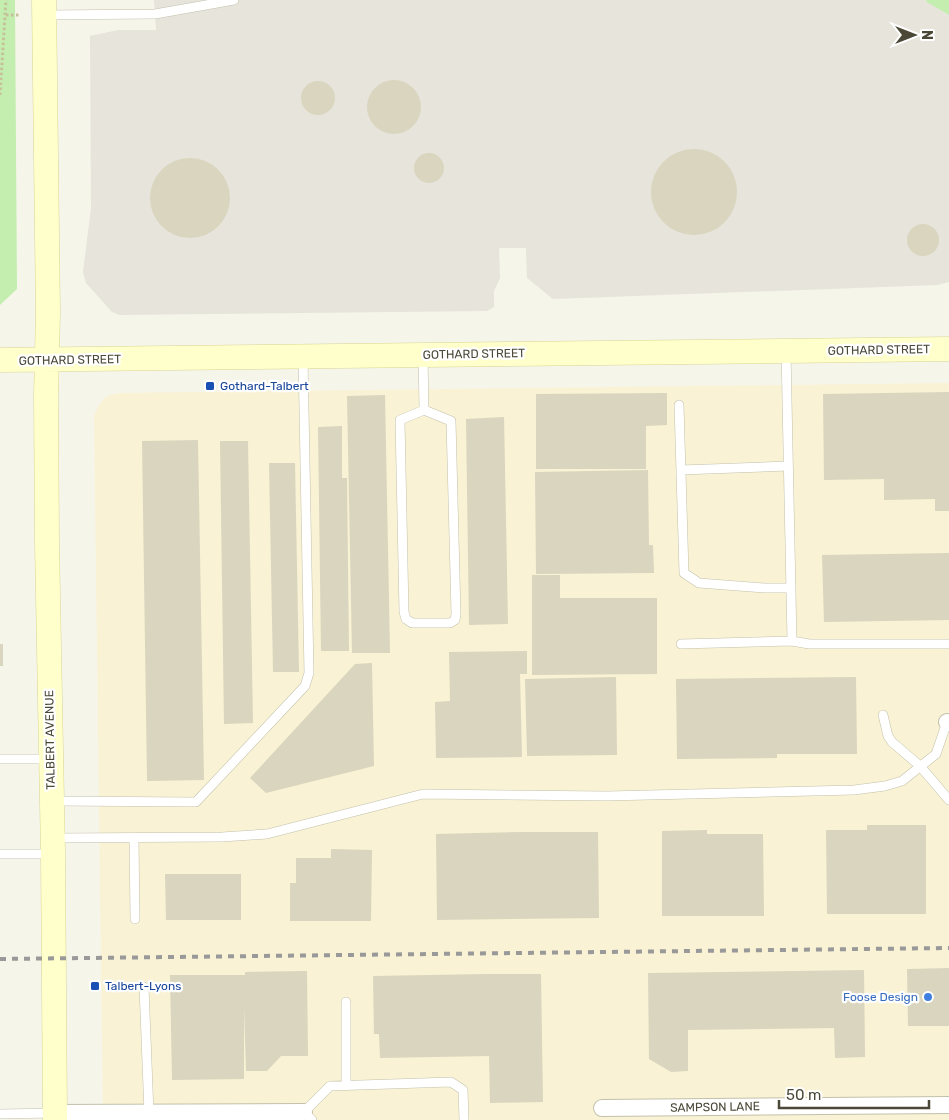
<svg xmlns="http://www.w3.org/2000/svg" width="949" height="1120" viewBox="0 0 949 1120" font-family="Rubik,sans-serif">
  <rect width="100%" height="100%" fill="#f6f5ea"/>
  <path fill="#f9f2d4" d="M949,383V1120H103L94,416L99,405L107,396L119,393Z"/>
  <path fill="#e6e4db" d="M154,0H926L949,15V282L937,285L553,299L527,278L526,248H499L500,278L494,291V307L487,311L120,315L112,312L86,283L83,272L91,208L90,36L118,30H156Z"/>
  <path fill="#c3eeaf" d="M0,0H15L17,289L0,305Z
    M926,0H949V15L927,2Z"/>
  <path fill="#d9d5be" d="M367 107a27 27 0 1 1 54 0a27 27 0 1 1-54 0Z
    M301 98a17 17 0 1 1 34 0a17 17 0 1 1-34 0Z
    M651 192a43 43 0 1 1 86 0a43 43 0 1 1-86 0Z
    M414 168a15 15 0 1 1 30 0a15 15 0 1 1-30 0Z
    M150 198a40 40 0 1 1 80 0a40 40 0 1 1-80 0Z
    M907 240a16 16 0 1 1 32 0a16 16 0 1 1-32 0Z
    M949,392V511H935V499L884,500V479L824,480L823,394Z
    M667,393V425L646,426V469H536V394Z
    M385,395L390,653H352L347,396Z
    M504,417L508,624L469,625L466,419Z
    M342,426V478H347L349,651H321L318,427Z
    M198,440L204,780L147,781L142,441Z
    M220,441H248L253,723L224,724Z
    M269,463H295L299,672H273Z
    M648,470L649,545H653L654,573L536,574L535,472Z
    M949,553V620L824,622L822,555Z
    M532,575H560V598H657V674L532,675Z
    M0,644H3V666H0Z
    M527,651V674H520L522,757L436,758L435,702L450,701L449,652Z
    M372,663L374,766L266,793L250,778L355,664Z
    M616,677L617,755L527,756L525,679Z
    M856,677L857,754H777V758L677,759L676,679Z
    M867,825H926V914H827L826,830H867Z
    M707,830V834H763L764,916H662V831Z
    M521,832H598L599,918L437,920L436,834Z
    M331,849L372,850L371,921H290V883H296V858H331Z
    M165,874H241V920H166Z
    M949,968V1026H908L907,969Z
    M864,970L865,1057L835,1058L834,1028L688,1030V1071L671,1072L649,1059L648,973Z
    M307,971L308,1056H281L267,1071H246L244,1007V1079L172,1080L170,975H245V972Z
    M487,974H541L543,1102L490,1103L489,1056L380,1058L379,1034H374L373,976Z"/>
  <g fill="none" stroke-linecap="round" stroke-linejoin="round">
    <defs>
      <path id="lane" d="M44,15L155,14L234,0
        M786,351L792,641L809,644H949
        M423,355L424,410L451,421L456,614L455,620L450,623H412L406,619L404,612L400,420L424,410
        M679,405L684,573L699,583L765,588H791
        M681,470L788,466
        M681,644L792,641
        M883,715L888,736L892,742L920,766L949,800
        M0,759H50
        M53,801L196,802L305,686L309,673L303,357
        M55,838L222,837L267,834L423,794L607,796L854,790L885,786L902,781L936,754L947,722
        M134,838L135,919
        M0,854H52
        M144,987L149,1113
        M346,1002V1085
        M0,1114L55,1113
        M312,1120L304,1112L330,1086L451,1082L463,1090L464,1120"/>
      <path id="street" d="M947,722L949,723
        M602,1108L949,1105
        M55,1113L304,1112"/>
      <path id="secondary" d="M44,0L48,313L46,396L47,543L53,854L55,1120
        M0,360L949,349"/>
    </defs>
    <use href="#lane" stroke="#c3c1ab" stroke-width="10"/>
    <use href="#street" stroke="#c3c1ab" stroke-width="18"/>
    <use href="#secondary" stroke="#d7d594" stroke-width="25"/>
    <path stroke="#c6c19b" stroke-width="3" stroke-dasharray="2.5 2.5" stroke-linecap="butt" d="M6,15H19
      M0,95L6,0"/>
    <use href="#lane" stroke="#fff" stroke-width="9"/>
    <use href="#street" stroke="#fff" stroke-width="16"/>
    <use href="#secondary" stroke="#ffffcb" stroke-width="24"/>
    <path stroke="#999" stroke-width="4" stroke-dasharray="6 6" stroke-linecap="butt" d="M0,959L949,948"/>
  </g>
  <g fill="#1a4fb4" stroke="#fff" stroke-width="2">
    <rect x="205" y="381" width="10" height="10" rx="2.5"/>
    <rect x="90" y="981" width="10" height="10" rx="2.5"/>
  </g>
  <circle fill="#3f7fe0" stroke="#fff" stroke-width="2" cx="928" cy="997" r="5"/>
  <g text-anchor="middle" stroke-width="4.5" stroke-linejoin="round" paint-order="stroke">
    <g font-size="12" fill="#4b4837" stroke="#fff">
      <text transform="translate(879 350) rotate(-1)" y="4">GOTHARD STREET</text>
      <text transform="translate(474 354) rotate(-1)" y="4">GOTHARD STREET</text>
      <text transform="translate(70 360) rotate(-1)" y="4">GOTHARD STREET</text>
      <text transform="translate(50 740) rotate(-91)" y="4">TALBERT AVENUE</text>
      <text transform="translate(715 1107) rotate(-1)" y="4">SAMPSON LANE</text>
    </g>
    <g font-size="12" fill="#164399" stroke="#fff" text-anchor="start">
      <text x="220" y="390">Gothard-Talbert</text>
      <text x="105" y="990">Talbert-Lyons</text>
    </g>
    <g font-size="12" fill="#366cbe" stroke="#fff" text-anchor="end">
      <text x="918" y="1001">Foose Design</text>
    </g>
  </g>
  <g transform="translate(914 35) rotate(90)" stroke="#ffffff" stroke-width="4" paint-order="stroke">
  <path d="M0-4L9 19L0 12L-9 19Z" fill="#4b4837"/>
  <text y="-8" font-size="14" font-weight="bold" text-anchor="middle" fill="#4b4837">N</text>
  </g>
  <path d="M779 1100v8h150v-8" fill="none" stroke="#4b4837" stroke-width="2.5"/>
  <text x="786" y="1100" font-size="15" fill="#4b4837" stroke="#ffffff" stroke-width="4" paint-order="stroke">50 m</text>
</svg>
